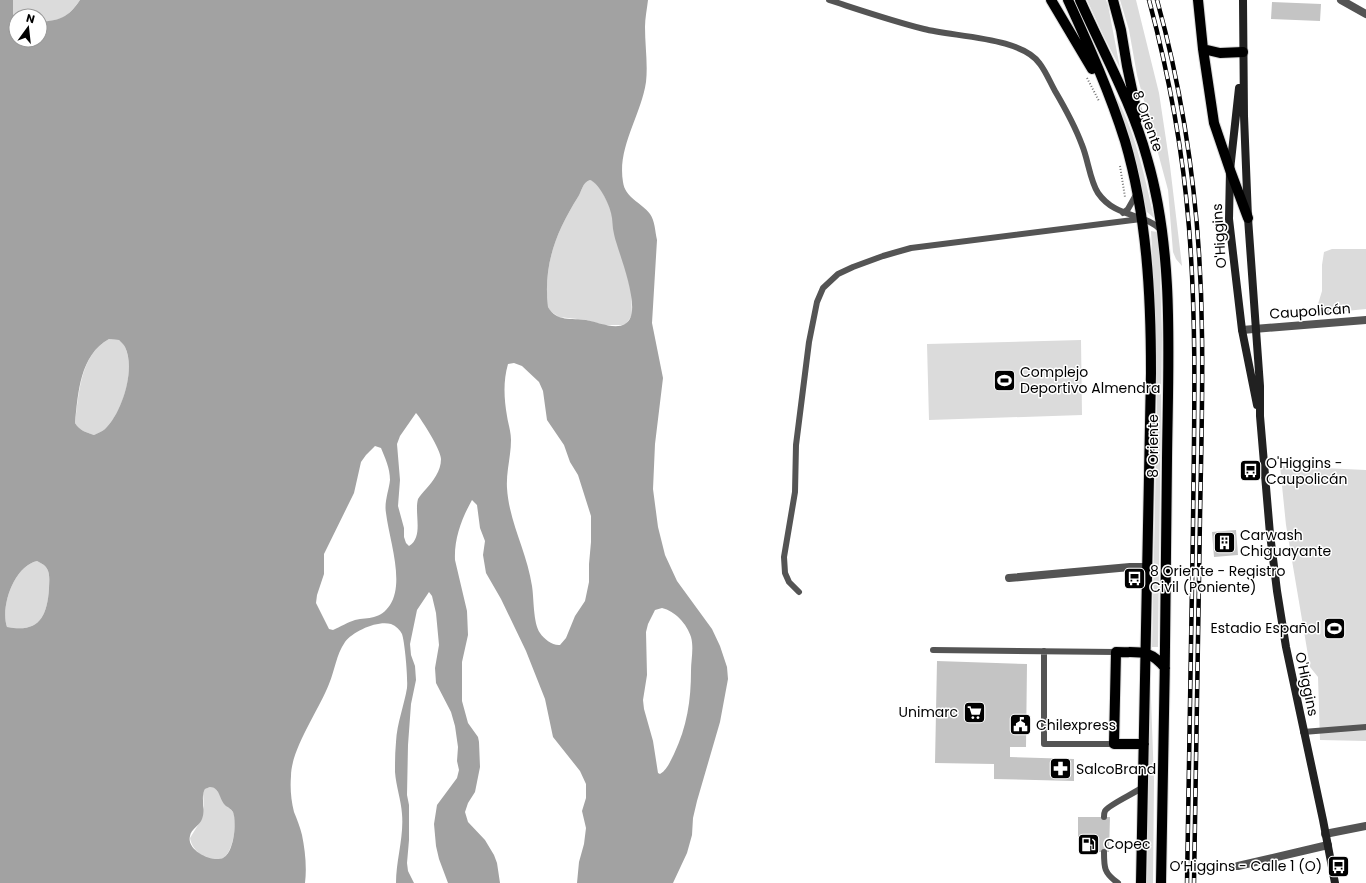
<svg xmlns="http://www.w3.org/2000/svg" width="1366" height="883" viewBox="0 0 1366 883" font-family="Poppins,sans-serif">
  <rect width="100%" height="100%" fill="#fff"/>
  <path fill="#dbdbdb" d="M13,0H80C67,18 62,20 40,22V16H16V19L13,14Z
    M1087,0H1106L1108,5L1120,68L1105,39Z
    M1120,0H1136L1159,93L1170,166L1182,266L1176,259L1173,252L1168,190L1137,75L1129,30Z
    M1112,89C1135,129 1144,173 1154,218L1147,212L1128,132Z
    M590,180L593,181L602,191L611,210L631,291L632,315L626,324L622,325H604L586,320L559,317L550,311L548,307C543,265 556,232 578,197C582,191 582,183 590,180Z
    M1151,231L1157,232L1159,242L1162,334L1158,647H1152L1157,405L1156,330Z
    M1332,249H1366V309L1315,314L1322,291V265L1324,252Z
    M109,339L119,340C121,342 124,345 125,347C136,370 122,413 105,429C103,431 98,433 94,435C86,432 80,431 75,423C79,393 80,355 109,339Z
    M1081,340L1082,415L929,420L927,344Z
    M1280,466L1366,470V741L1320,740L1318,677L1310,667L1286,525Z
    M37,561C39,562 43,564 45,566C51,572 49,582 49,589C47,618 38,633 7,627C0,607 14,566 37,561Z
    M1150,671L1154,781L1153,883H1147Z
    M210,787H214L216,789C220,795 224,802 228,807C230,809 231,809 233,812C238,821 233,853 223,858C208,864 192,851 190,838L198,825L204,806L203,794L205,789Z"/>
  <path fill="#a2a2a2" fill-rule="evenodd" d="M0,0H13V14L16,19V40H40V22C60,20 68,18 80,0H648C647,9 645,18 645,27C645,46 648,64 646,82C641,116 617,147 623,182C625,198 641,202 650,214C655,221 655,231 657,240L652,323L663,378L655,444L653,489L658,527L665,555L677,581L712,629L720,646L727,667L728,679L720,722L697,801L693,818L692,835L687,853L673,883H577L579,862L584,844L586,828L582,811L586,798V784L580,771L553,737L545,699L526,651L501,599L486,573L483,555L485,541L480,528L477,505L472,500C462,518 454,538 455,560L467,611L468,635L462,662V701L468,723L478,737L479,742L480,767L475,792L468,803L465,812L468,822L485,840L494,855L497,863L500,883H448L439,859L436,846L434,824L437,805L457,778L459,770L457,761L458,747L455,726L451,712L436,683L435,668L439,645L436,613L432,596L429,592L417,610L410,644L411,655L415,666L416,680L411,704L408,745L407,795L409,805V840L407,863L408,871L414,883H396C396,860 404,837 402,814C401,800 396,786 395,772C395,762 395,752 396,742C397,723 404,706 407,688C408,679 405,643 402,634C400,630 396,626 391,624C378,620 353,631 345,642C336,655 335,670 329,684C319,710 291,749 291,776C290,788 291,800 294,812C297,819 300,827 302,835C305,850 307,867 305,883H0ZM590,180C599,183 609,204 611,213C613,220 612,227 614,234C617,250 645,314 625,324C615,330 597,322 586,320C572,318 556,322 548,307C543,265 556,232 578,197C582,191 582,183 590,180ZM109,339L119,340C121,342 124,345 125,347C136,369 122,413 105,429C103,431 98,433 94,435C86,432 80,431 75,423C78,393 80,355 109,339ZM514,363L522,366L539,382L543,391L547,420L564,445L570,462L578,475L591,516V542L589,564V582L585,601L575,616L566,638L560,645C553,646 544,639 540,633C533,623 534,598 532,586C527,552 509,522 507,488C506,472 511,456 511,440C511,432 508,423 507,416C504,399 503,381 508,364ZM416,413C422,420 441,450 441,459C441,471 433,481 426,489C423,492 420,496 418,499C414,513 424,537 409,546L406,543L404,537V528L398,506L400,480L397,444L400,436ZM375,446L381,448C385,458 390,468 390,480C389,490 384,502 386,513C389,539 405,582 390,605C380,620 369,617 355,620C348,622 340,627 333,630L329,629L316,603L317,595L324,574V554L354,493L361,462L366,455ZM37,561C39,562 43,564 45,566C51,572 49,582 49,589C47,618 38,633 7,627C0,607 14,566 37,561ZM662,608C675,611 687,624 691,637C694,648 691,660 691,671C691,700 687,727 674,754C670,762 667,770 660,774L658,773L653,741L644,709L643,700L647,675L646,632L648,624L655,610ZM210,787C220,787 219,800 226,806C229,808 231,809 233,812C237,822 234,853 223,858C212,863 186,850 190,836C191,829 200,825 202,819C206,809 200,798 205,789Z"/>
  <path fill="#c4c4c4" d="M1272,2L1321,4L1320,21L1271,19Z
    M1236,530L1238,555L1214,557L1212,532Z
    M937,661L1027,664L1026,747H1010V757L1074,759V781L994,779V764L935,763Z
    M1078,817H1110L1109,852H1078Z"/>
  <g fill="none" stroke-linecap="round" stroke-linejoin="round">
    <defs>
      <path id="primary" d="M1051,0L1092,69
        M1068,0C1089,46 1110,93 1125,141C1147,216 1151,295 1151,373L1141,883
        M1080,0C1103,52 1132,103 1147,158C1175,253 1168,360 1167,459C1166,600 1164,742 1161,883
        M1113,0L1121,30L1127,66L1138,118
        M1198,0L1203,49L1214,123L1230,170L1248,218
        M1203,49L1220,53L1243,52
        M1144,744H1114L1116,652C1139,653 1149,648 1165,668"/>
    </defs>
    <use href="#primary" stroke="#dbdbdb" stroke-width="12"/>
    <path stroke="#767676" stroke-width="2" stroke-dasharray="1 2" stroke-linecap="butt" d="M1087,78L1099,101
      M1120,166L1125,197"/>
    <path stroke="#545454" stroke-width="6" d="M829,0C860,10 892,21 924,29C954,37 1022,37 1040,64C1046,72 1050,82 1055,91C1065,108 1075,126 1082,145C1088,159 1090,181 1098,193C1116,219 1145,212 1162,231
      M1123,213L1128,209L1137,193
      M799,592L789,582L785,573L784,557L795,492L796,445L809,342L817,302L823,288L838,274L853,267L883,256L911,248L1141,219
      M933,650L1116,652
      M1044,651V744H1114
      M1303,732L1366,727
      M1104,817C1104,814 1104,813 1105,811C1108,805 1135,793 1143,787
      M1104,852C1104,868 1104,873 1118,883"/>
    <path stroke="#545454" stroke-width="8" d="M1341,0L1366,14
      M1242,330L1366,320
      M1009,578L1130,567H1147
      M1325,834L1366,826
      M1238,866L1328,845"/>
    <path stroke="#212121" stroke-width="8" d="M1243,0L1244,116L1248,218L1260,386V416L1270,534L1277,591L1286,647L1323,820L1335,883
      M1239,88L1230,170L1229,219L1242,330L1257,405"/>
    <use href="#primary" stroke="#000" stroke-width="10"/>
    <defs>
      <path id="rail" d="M1149,0C1169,75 1183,151 1189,228C1197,327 1194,427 1193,526C1191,645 1189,764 1187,883
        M1157,0C1187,108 1201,222 1202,335C1203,396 1201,457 1200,518C1198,639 1196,761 1194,883"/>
    </defs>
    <use href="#rail" stroke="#000" stroke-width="4.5"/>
    <use href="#rail" stroke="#fff" stroke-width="3" stroke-dasharray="9" stroke-linecap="butt"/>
  </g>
  <defs>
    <symbol id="stadium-square" viewBox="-11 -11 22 22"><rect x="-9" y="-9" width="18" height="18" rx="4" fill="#000" stroke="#fff"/><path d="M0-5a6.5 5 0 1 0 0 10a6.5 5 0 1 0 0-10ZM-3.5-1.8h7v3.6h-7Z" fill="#fff"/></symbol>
    <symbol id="bus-square" viewBox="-11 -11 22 22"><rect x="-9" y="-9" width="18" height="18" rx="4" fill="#000" stroke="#fff"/><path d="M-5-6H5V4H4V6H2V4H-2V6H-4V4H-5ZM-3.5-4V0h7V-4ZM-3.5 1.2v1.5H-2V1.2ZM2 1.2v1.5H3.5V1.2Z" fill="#fff"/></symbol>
    <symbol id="building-square" viewBox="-11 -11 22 22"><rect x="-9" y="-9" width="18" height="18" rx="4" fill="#000" stroke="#fff"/><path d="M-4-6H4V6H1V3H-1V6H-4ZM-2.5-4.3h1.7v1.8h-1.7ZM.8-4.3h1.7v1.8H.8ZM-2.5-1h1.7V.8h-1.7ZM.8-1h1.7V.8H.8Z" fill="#fff"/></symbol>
    <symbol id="supermarket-square" viewBox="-11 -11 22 22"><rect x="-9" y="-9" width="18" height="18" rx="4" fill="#000" stroke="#fff"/><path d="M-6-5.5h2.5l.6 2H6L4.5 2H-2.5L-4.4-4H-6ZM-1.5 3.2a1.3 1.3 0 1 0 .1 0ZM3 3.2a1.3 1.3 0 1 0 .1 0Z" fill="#fff"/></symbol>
    <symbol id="civic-square" viewBox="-11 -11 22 22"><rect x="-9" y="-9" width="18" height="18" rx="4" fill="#000" stroke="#fff"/><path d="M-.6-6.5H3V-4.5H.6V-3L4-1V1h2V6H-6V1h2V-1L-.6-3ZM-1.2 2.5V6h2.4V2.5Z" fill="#fff"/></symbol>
    <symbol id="pharmacy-square" viewBox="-11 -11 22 22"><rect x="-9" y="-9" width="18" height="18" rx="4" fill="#000" stroke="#fff"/><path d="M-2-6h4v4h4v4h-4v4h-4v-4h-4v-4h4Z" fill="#fff"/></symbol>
    <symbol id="fuel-square" viewBox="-11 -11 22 22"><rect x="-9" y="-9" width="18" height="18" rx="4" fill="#000" stroke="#fff"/><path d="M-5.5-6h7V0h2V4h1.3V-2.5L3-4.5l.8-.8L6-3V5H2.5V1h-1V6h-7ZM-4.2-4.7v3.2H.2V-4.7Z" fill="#fff"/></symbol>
  </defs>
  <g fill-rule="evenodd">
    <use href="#stadium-square" x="992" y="368" width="25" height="25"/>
    <use href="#bus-square" x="1238" y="458" width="25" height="25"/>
    <use href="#building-square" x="1212" y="530" width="25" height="25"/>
    <use href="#bus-square" x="1122" y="566" width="25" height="25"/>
    <use href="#stadium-square" x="1322" y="616" width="25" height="25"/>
    <use href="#supermarket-square" x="962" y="700" width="25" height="25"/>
    <use href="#civic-square" x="1008" y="712" width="25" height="25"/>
    <use href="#pharmacy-square" x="1048" y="756" width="25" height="25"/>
    <use href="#fuel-square" x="1076" y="832" width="25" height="25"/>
    <use href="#bus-square" x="1326" y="854" width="25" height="25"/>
  </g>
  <g text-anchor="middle" stroke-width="3" stroke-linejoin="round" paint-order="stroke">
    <g font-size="14" fill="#000" stroke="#fff">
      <text transform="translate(1148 121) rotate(70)" y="5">8 Oriente</text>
      <text transform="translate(1219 236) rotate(-94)" y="5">O'Higgins</text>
      <text transform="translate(1310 311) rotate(-4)" y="5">Caupolicán</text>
      <text transform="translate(1153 446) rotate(-90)" y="5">8 Oriente</text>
      <text transform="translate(1307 684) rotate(78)" y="5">O'Higgins</text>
    </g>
    <g font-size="14" fill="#000" stroke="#fff" text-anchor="start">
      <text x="1020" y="377">Complejo<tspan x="1020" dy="16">Deportivo Almendra</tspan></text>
      <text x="1266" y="468">O'Higgins -<tspan x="1266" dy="16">Caupolicán</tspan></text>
      <text x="1240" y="540">Carwash<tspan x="1240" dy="16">Chiguayante</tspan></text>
      <text x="1150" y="576">8 Oriente - Registro<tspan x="1150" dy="16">Civil (Poniente)</tspan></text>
      <text x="1320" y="633" text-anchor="end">Estadio Español</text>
      <text x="958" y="717" text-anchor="end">Unimarc</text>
      <text x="1036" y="730">Chilexpress</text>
      <text x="1076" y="774">SalcoBrand</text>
      <text x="1104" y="849">Copec</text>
      <text x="1322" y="871" text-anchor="end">O’Higgins - Calle 1 (O)</text>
    </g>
  </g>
  <g transform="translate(28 28) rotate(15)"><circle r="19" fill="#ffffff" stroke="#999999"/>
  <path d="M0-3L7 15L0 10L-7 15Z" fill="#000000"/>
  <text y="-6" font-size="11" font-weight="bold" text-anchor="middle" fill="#000000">N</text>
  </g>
</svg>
